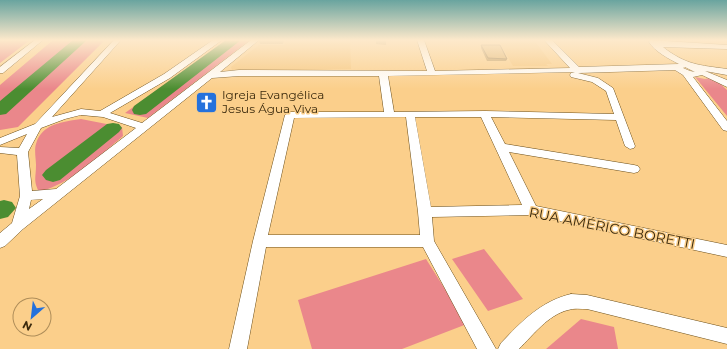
<svg xmlns="http://www.w3.org/2000/svg" width="727" height="349" viewBox="0 0 727 349" font-family="Montserrat,sans-serif">
  <rect width="100%" height="100%" fill="#fbcf8b"/>
  <path fill="#f6c67b" d="M286,40H350L351,69L239,71L232,70L231,67L259,45H284Z
    M482,40H534L552,64H546L548,66H513L499,42H482Z"/>
  <path fill="#ea878b" d="M0,40H30L0,63Z
    M53,40H105L18,127L0,130V85Z
    M226,40H250L148,118L125,113Z
    M695,77L705,79L713,77L727,90V116Z
    M81,119L122,127L123,136C97,158 73,182 39,192C33,180 36,178 36,165C36,159 34,150 36,144C42,123 63,122 81,119Z
    M484,249L523,299L488,311L452,259Z
    M426,259L467,324L402,349H312L298,300Z
    M581,319L614,327L618,349H546Z"/>
  <g fill="none" stroke-linecap="round" stroke-linejoin="round">
    <path fill="#4b8d31" fill-rule="evenodd" d="M73,40H87L6,114L0,115V101Z
      M226,40H241L146,114L140,115L134,114L132,110L134,106Z
      M113,123L119,124L122,128L119,132L60,180L53,182L46,180L42,175L46,170L107,124Z
      M4,200L12,202L16,208L8,217L0,219V201Z"/>
    <defs>
      <path id="street" d="M35,40H43L3,73H0V67Z
        M114,40H121L52,117L81,109L100,111L164,74L213,40H222L170,78L110,113L142,123L251,40H259L220,72L239,70L427,71L417,40H424L435,71L570,68L544,40H552L579,67L679,64C669,59 654,51 649,42L650,40L727,45V49L663,47C686,65 699,65 727,69V75L705,71L727,80V87L702,75L693,77L727,121V131L723,130L683,75L675,70L578,73L598,78L613,88L635,146L634,148L630,149L625,146L616,120L491,117L505,144L634,165L638,166L640,169L638,172L634,173L509,152L536,206L727,245V257L531,215L432,217L434,241L496,349H477L423,247H266L247,349H229L253,241L285,115L290,112H384L379,76H239L212,78L23,229L5,246L0,248V233L12,223L20,196L17,155L0,153V147L19,148L27,134L0,145V138L35,124ZM685,67L695,72L690,71L683,68ZM575,72L571,73L570,75L571,77L592,82L606,91L614,114L485,111L394,112L388,76ZM81,115L103,117L136,128L56,189L32,191L28,152L41,128L65,119ZM406,117L418,212L420,235H268L294,118ZM415,117H481L522,205L431,207ZM43,199L29,209L31,200Z
        M571,294L587,295L727,328V344L587,309C581,309 574,308 568,310C548,315 533,335 519,349H498L501,343C521,322 541,301 571,294Z"/>
    </defs>
    <use href="#street" stroke="#6b4e19" stroke-width="1"/>
    <use href="#street" fill="#fff" fill-rule="evenodd"/>
  </g>
  <path fill="#be9a5f" d="M259,40H284L283,44H260Z
    M376,40H386V45L376,44Z
    M481,45L507,59L506,61H487L481,48Z"/>
  <path fill="#ddb36f" stroke="#9b7d4e" d="M481,45H500L507,59L488,58Z"/>
  <linearGradient id="sky" x2="0" y2="1"><stop stop-color="#69a49f"/><stop offset="0.45" stop-color="#fde9cb"/><stop offset="1" stop-color="#fde9cb" stop-opacity="0"/></linearGradient>
  <rect width="727" height="89" fill="url(#sky)"/>
  <defs>
    <symbol id="church-square" viewBox="-11 -11 22 22"><rect x="-9" y="-9" width="18" height="18" rx="4" fill="#2471dc" stroke="#fbcf8b"/><path d="M-1.2-6h2.4v3.5h3.3v2.4h-3.3V6h-2.4V-.1h-3.3v-2.4h3.3Z" fill="#fff"/></symbol>
  </defs>
  <g fill-rule="evenodd">
    <use href="#church-square" x="194" y="90" width="25" height="25"/>
  </g>
  <g text-anchor="middle" stroke-width="3" stroke-linejoin="round" paint-order="stroke">
    <g font-size="12" fill="#3b2a0d" stroke="#fbcf8b" text-anchor="start">
      <text x="222" y="99">Igreja Evangélica<tspan x="222" dy="14">Jesus Água Viva</tspan></text>
    </g>
    <g font-size="14" fill="#3b2a0d" stroke="#fbcf8b">
      <text transform="translate(612 228) rotate(11)" y="5">RUA AMÉRICO BORETTI</text>
    </g>
  </g>
  <g transform="translate(32 317) rotate(208)"><circle r="19" fill="#fbcf8b" stroke="#ae8d59"/>
  <path d="M0-3L7 15L0 10L-7 15Z" fill="#2471dc"/>
  <text y="-6" font-size="11" font-weight="bold" text-anchor="middle" fill="#3b2a0d">N</text>
  </g>
</svg>
